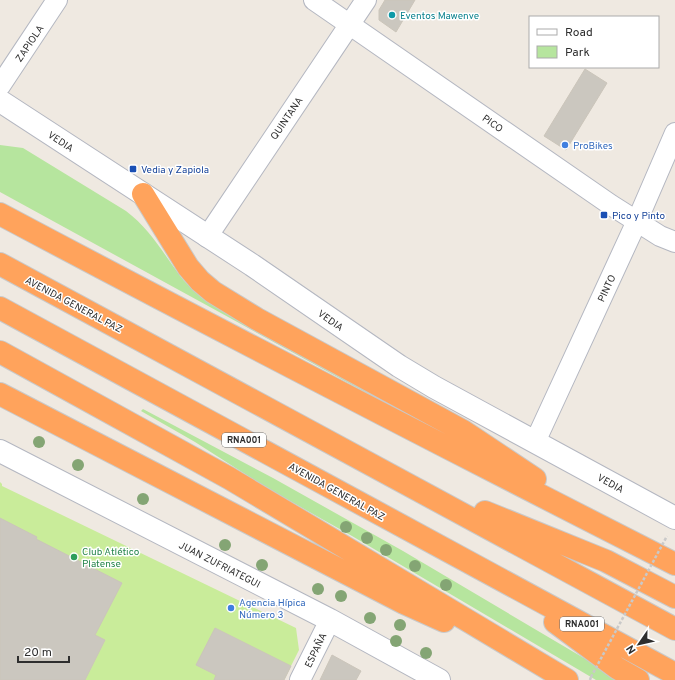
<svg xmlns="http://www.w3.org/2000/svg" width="675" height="680" viewBox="0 0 675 680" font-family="Overpass,sans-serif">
  <rect width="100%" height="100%" fill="#efe9e1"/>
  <path fill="#b6e59e" d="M0,145L23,148L126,211C150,229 163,253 181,277C189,287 200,295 211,303L408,411L407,415L0,192Z
    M143,409L273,478L403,551L621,680H596L352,536L267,488L195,442L141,411Z"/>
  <path fill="#c9ec9a" d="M0,482L2,484V486L296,628L299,650L284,680H0Z"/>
  <path fill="#cbc7bf" stroke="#cbc5ba" d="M385,0H415L396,32L379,20V10Z
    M585,69L607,83L566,150L544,136Z
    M0,518L37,537L36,539L122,583L95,635L105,640L85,680H0Z
    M215,628L291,666L284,680H214L216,675L196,665Z
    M332,655L361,671L356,680H320Z"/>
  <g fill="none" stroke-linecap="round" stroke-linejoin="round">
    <defs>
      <path id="minor" d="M314,0L611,205L660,236L675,242
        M0,86L57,0
        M207,237L366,0
        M535,442L637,221L675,133
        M300,680L330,620"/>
      <path id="tertiary" d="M0,101L252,265L399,366L434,387L675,518
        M0,451L330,620L439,680"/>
      <path id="motorway" d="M143,194L188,267L200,281L213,292L257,319L463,431L535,479
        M0,214C224,333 449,449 675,564
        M0,264L675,629
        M0,308L675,674
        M0,352L229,478L567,680
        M0,394L404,603L444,621
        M485,512L606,561L675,597
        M555,622L617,668L638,680"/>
    </defs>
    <use href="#minor" stroke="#b4b7c1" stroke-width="22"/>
    <use href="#tertiary" stroke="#b4b7c1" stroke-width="24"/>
    <use href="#motorway" stroke="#c9c9c9" stroke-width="24"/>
    <path stroke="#c9c9c9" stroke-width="2.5" stroke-dasharray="3 2" stroke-linecap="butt" d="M590,680L591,677"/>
    <use href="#minor" stroke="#fff" stroke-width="20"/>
    <use href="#tertiary" stroke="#fff" stroke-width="22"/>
    <use href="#motorway" stroke="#ffa35c" stroke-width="22"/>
    <path stroke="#c9c9c9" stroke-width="2.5" stroke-dasharray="3 2" stroke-linecap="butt" d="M591,677L667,536"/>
  </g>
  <g fill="#84a574">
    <circle cx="39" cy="442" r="6"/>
    <circle cx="78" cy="465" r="6"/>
    <circle cx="143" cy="499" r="6"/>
    <circle cx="346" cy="527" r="6"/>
    <circle cx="367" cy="538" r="6"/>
    <circle cx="225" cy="545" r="6"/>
    <circle cx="386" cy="550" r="6"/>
    <circle cx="262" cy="565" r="6"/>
    <circle cx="415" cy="566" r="6"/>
    <circle cx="446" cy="585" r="6"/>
    <circle cx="318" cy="589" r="6"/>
    <circle cx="341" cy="596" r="6"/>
    <circle cx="370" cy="618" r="6"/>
    <circle cx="400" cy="625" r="6"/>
    <circle cx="396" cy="641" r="6"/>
    <circle cx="426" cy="653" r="6"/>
  </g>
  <circle fill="#0f9aa8" stroke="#fff" stroke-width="1.5" cx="392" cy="15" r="4"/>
  <g fill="#3f7fe0" stroke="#fff" stroke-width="1.5">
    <circle cx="565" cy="145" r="4"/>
    <circle cx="231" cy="608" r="4"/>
  </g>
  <g fill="#1a4fb4" stroke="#fff" stroke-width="1.5">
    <rect x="129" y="165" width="8" height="8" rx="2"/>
    <rect x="600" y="211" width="8" height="8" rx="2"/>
  </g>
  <circle fill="#2e9e5b" stroke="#fff" stroke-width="1.5" cx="74" cy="557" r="4"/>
  <g text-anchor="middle" stroke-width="3" stroke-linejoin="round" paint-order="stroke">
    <g fill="#fff" stroke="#6d6d6d" stroke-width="1">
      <rect x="222" y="433" width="44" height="14" rx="3"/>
      <rect x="560" y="617" width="44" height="14" rx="3"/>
    </g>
    <g font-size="9" font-weight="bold" fill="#2e2e2e">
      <text x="244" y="443">RNA001</text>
      <text x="582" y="627">RNA001</text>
    </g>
    <g font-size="10" fill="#0d838f" stroke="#fff" text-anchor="start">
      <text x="400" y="19">Eventos Mawenve</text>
    </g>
    <g font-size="10" fill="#2e2e2e" stroke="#fff">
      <text transform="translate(29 43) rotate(-56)" y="4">ZAPIOLA</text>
      <text transform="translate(286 118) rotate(-56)" y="4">QUINTANA</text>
      <text transform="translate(493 123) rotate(35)" y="4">PICO</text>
      <text transform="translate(61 141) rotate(33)" y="4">VEDIA</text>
      <text transform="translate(606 288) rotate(-65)" y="4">PINTO</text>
      <text transform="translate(74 304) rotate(28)" y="4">AVENIDA GENERAL PAZ</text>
      <text transform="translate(331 320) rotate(35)" y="4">VEDIA</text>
      <text transform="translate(611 483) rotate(29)" y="4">VEDIA</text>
      <text transform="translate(337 491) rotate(29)" y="4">AVENIDA GENERAL PAZ</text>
      <text transform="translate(220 564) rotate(27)" y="4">JUAN ZUFRIATEGUI</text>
      <text transform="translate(315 650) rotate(-64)" y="4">ESPAÑA</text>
    </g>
    <g font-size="10" fill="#366cbe" stroke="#fff" text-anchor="start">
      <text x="573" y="149">ProBikes</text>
      <text x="239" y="606">Agencia Hípica<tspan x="239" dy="12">Número 3</tspan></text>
    </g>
    <g font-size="10" fill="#164399" stroke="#fff" text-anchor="start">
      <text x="141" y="173">Vedia y Zapiola</text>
      <text x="612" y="219">Pico y Pinto</text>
    </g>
    <g font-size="10" fill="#27864d" stroke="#fff" text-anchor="start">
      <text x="82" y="555">Club Atlético<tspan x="82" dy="12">Platense</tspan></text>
    </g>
  </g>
  <rect x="529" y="16" width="130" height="52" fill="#ffffff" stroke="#ababab"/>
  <rect x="537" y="29" width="20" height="6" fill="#ffffff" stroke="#ababab"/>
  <text x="565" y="36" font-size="12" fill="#2e2e2e">Road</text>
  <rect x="537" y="46" width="20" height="12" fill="#b6e59e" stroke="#ababab"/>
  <text x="565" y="56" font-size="12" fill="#2e2e2e">Park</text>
  <g transform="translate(639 644) rotate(236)" stroke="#ffffff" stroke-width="3" paint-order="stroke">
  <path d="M0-3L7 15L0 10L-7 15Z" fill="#2e2e2e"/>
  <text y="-6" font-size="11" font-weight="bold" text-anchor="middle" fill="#2e2e2e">N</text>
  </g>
  <path d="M18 656v6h51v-6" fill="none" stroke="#2e2e2e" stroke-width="2"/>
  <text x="24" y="656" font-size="12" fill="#2e2e2e" stroke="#ffffff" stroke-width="3" paint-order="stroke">20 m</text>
</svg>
